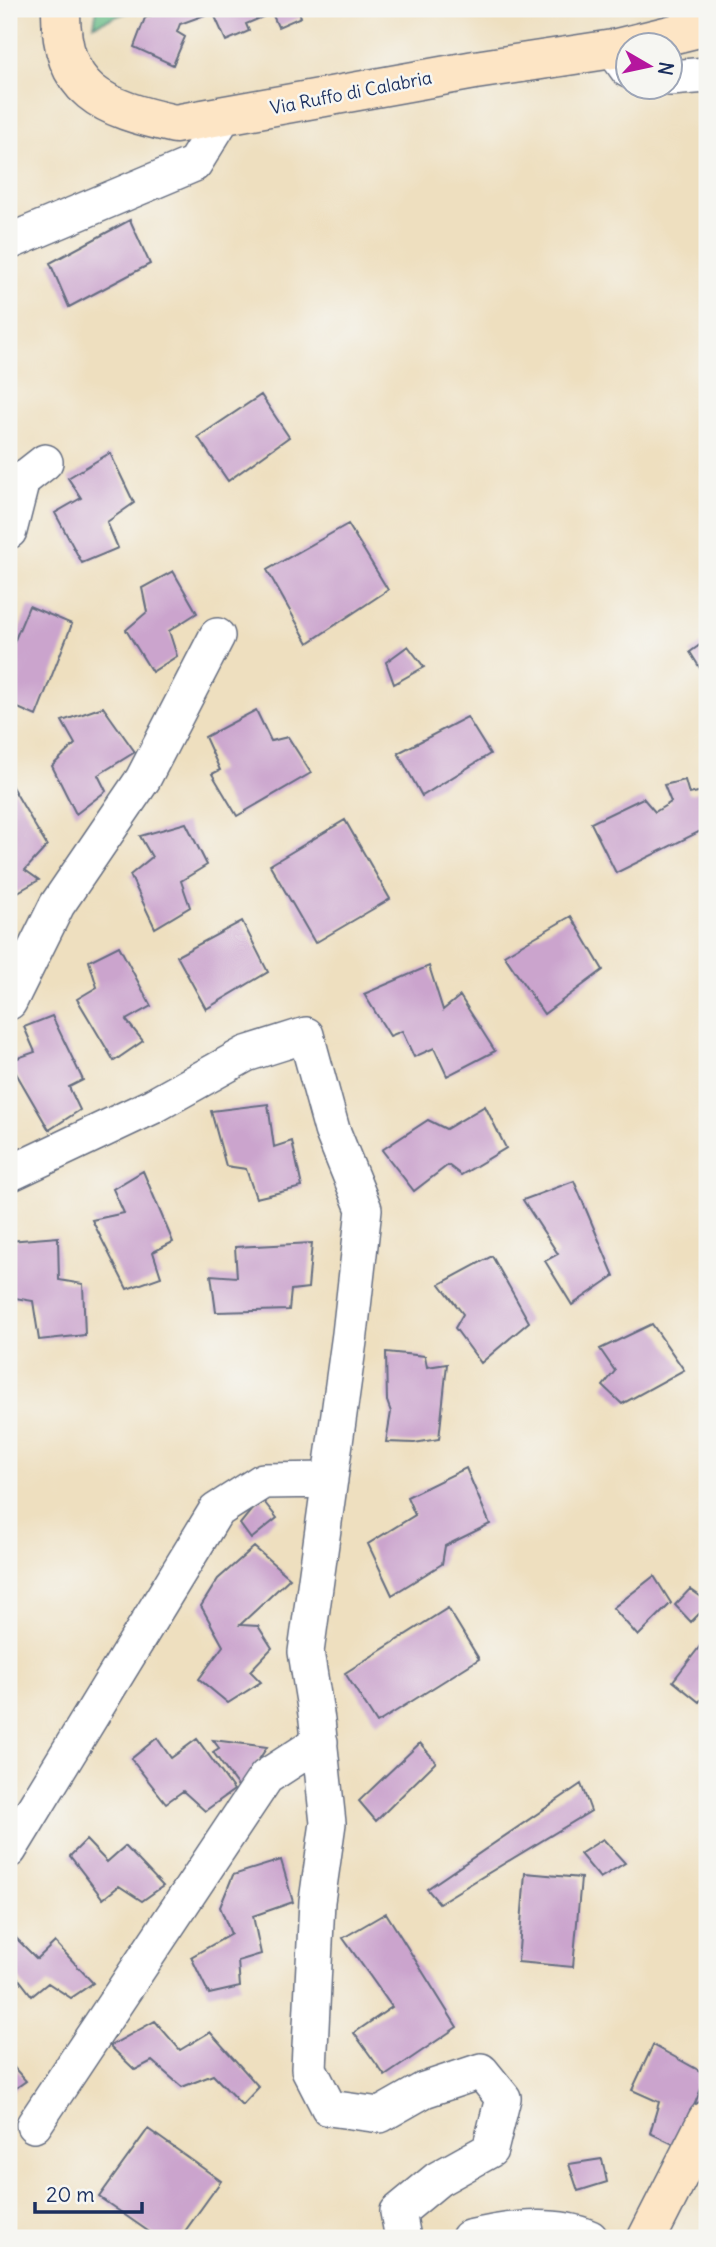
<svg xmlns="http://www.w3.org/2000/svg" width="716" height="2247" viewBox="0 0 716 2247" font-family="Delius,sans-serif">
  <rect width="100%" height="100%" fill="#f6f6f2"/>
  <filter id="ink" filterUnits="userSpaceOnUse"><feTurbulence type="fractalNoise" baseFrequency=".0143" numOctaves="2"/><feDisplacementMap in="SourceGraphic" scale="14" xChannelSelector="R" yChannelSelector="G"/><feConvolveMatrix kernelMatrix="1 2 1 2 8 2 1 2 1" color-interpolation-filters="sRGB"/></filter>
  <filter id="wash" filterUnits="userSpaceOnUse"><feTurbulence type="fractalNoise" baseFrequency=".00686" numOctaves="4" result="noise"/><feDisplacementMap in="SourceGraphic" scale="28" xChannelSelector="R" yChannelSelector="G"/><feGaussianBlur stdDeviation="1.57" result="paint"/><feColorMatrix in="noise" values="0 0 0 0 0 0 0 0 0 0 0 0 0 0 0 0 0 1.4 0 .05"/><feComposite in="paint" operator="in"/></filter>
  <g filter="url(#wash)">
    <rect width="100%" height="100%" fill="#eedfbf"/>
    <path fill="#6dbe89" stroke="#447674" stroke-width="2" d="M97,9H136L94,25Z"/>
    <g id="blocks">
      <path fill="#cba4cd" d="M165,9H298L301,17L278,27L272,13L246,24L249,31L226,41L213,12L180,24L177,32L185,37L173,65L134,47L145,18Z
        M130,220L150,264L69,307L50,263Z
        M261,395L289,437L228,481L198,437Z
        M110,453L134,503L107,522L118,548L82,563L55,513L81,498L68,478Z
        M348,524L388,590L308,643L267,570Z
        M173,571L197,613L169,631L177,656L152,672L126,630L147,612L142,588Z
        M29,606L72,624L36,716L9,704V654Z
        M707,640V671L703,673L690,652Z
        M408,646L424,667L394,684L386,662Z
        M103,707L135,752L98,775L106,791L76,814L52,766L75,744L62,721Z
        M256,710L271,741L288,737L311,773L237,816L212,774L220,770L205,737Z
        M467,717L490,754L422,796L398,753Z
        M685,780L689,794L707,790V828L616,873L591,823L643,798L655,812L671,802L664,785Z
        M11,785L47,846L25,870L39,880L9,897Z
        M345,820L390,899L315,943L270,865Z
        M186,823L207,865L181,881L190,907L155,928L130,875L152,857L140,836Z
        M571,916L603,970L544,1014L504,955Z
        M242,921L268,972L206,1009L177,956Z
        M119,946L151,1006L126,1020L143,1041L114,1061L77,999L97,987L89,961Z
        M429,966L443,1010L460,996L495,1051L447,1076L434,1048L414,1057L402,1031L390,1036L364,994Z
        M52,1016L83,1080L69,1087L80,1110L49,1130L9,1061L35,1052L24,1027Z
        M268,1104L274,1147L292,1141L302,1187L256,1198L246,1169L226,1166L211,1111Z
        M485,1106L506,1148L461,1175L448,1165L414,1191L382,1150L428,1120L446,1129Z
        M143,1171L173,1242L153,1252L161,1277L127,1289L92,1220L124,1213L113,1189Z
        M574,1181L614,1276L572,1305L545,1261L558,1254L523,1200Z
        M58,1237L59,1280L83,1284L85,1335L39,1340L33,1301L9,1297V1241Z
        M312,1243L308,1288L291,1290L289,1310L216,1312L211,1275L237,1277L235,1247Z
        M492,1256L529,1322L481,1363L455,1328L463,1314L440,1284Z
        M652,1324L684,1370L622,1404L603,1386L615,1371L600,1349Z
        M386,1352L425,1356L427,1367L447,1364L439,1439L414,1443L386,1442L391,1412L387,1401Z
        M466,1468L490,1524L445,1546L442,1564L392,1595L368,1544L415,1515L407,1497Z
        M261,1498L277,1518L251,1539L240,1524Z
        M254,1547L290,1578L240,1625L258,1626L272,1648L250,1671L261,1682L228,1703L199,1679L223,1646L201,1606L218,1579Z
        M654,1576L671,1603L638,1636L613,1608Z
        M690,1589L707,1601V1606L691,1622L675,1605Z
        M448,1608L479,1659L377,1723L345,1673Z
        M704,1641L707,1644V1693L699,1702L673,1681Z
        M157,1738L171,1758L197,1739L234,1790L205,1811L183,1791L166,1803L131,1759Z
        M213,1740L267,1747L240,1789L213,1752L219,1748Z
        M420,1743L436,1762L376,1821L359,1801Z
        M581,1784L591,1811L439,1903L427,1889Z
        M603,1839L625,1863L600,1878L580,1854Z
        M86,1840L107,1862L125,1846L163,1886L142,1901L119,1886L103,1899L70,1856Z
        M281,1860L293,1902L253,1916L261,1954L238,1961L240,1987L209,1994L191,1957L231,1934L220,1907L233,1875Z
        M525,1873L581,1878L573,1967L518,1962Z
        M386,1913L457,2027L385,2076L354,2033L392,2007L343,1938Z
        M15,1937L37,1959L55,1942L93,1983L71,1998L48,1983L32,1996L9,1966V1943Z
        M155,2021L180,2050L210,2032L259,2087L242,2105L213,2075L182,2087L152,2061L135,2070L110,2046Z
        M653,2045L707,2075L677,2146L650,2133L659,2102L632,2090Z
        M9,2062L26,2081L9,2093Z
        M148,2129L221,2181L180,2238H158L99,2197Z
        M602,2159L607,2182L578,2191L569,2164Z"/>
    </g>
  </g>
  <g filter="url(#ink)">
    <use href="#blocks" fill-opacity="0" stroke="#656d80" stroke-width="2"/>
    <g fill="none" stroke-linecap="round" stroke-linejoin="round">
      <defs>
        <path id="street" d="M613,49L628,70
          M670,78L707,75
          M9,242L194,164L223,117
          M9,531L22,480L45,462
          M9,1002L57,905L143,779L217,636
          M9,1174L153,1106L246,1054L306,1035L332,1130L364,1209L350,1334L306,1652L317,1720L328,1823L317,1901L309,2069L329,2108L380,2115L424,2090L481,2071L503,2098L490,2150L438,2179L398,2212L403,2238
          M9,1850L216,1511L263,1481L330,1480
          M34,2125L266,1777L320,1742
          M469,2238C506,2229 555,2222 590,2238"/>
        <path id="secondary" d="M61,9C60,92 103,108 175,124L475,70L613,49L707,26
          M647,2238L707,2120"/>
      </defs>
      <use href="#street" stroke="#656d80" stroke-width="38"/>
      <use href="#secondary" stroke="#656d80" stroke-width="41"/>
      <use href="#street" stroke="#fff" stroke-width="35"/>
      <use href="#secondary" stroke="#fde5c5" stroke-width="38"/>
    </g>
  </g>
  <g text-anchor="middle" stroke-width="5" stroke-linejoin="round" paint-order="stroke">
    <g font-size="18" fill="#1b2f5e" stroke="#f6f6f2">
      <text transform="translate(351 93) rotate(-11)" y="6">Via Ruffo di Calabria</text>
    </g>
  </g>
  <rect width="716" height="2247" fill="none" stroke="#f6f6f2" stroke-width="35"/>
  <g transform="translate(649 66) rotate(99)"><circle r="33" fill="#f6f6f2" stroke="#9ea6b7" stroke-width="2"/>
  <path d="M0-5L12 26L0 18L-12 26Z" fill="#b5179e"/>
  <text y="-10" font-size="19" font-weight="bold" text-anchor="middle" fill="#1b2f5e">N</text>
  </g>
  <path d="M35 2202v10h107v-10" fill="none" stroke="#1b2f5e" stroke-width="3.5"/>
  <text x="46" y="2202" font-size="21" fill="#1b2f5e" stroke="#f6f6f2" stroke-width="5" paint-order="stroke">20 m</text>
</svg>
